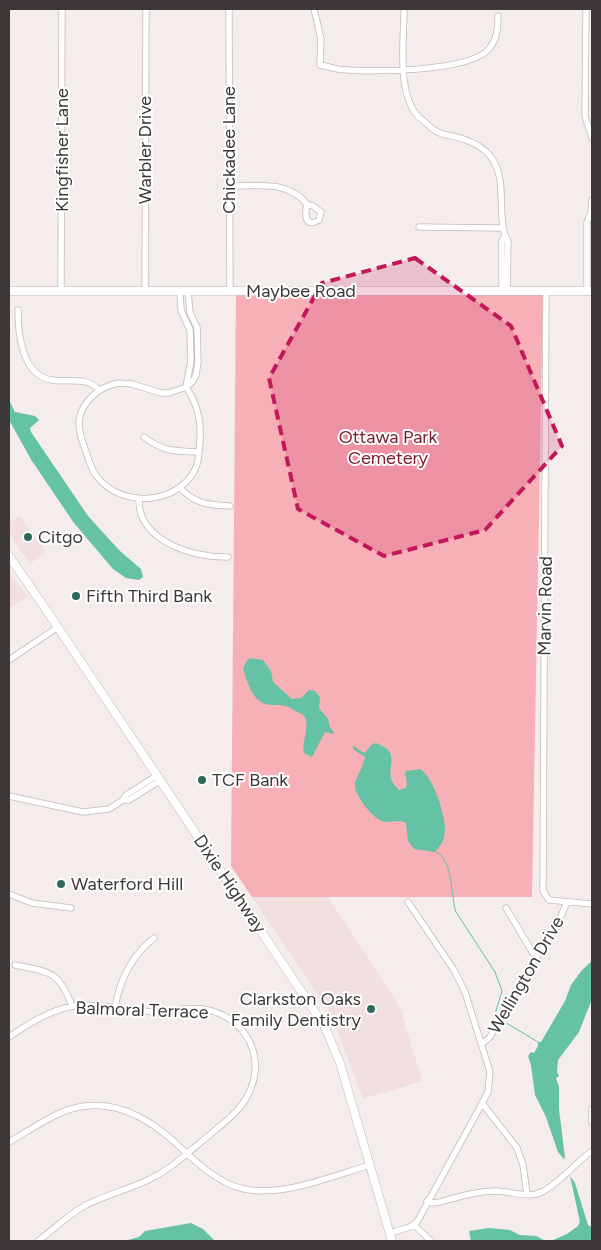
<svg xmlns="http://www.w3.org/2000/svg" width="601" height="1250" viewBox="0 0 601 1250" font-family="Figtree,sans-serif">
  <rect width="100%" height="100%" fill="#f5ecec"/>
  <path fill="#f2dfe0" d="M19,516L46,552L31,563L21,552L9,533V523Z
    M9,572L28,596L9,609Z
    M252,897H328L400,1007L422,1081L363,1099L332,1016Z"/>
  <path fill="#f7b1b6" d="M236,293L543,294L532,897H252L231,866Z"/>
  <path fill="#65c2a5" d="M9,400L15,412L35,416L39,420L30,428L31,432L88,516L120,551L141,569L143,577L139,580L126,578L113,569L74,523L32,461L9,420Z
    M250,658L263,660L271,671L273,682L292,699L301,698L309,690L315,691L320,697L319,708L328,719L330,727L334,733L333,734L325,732L312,757L304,753C301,741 311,727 304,716C302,713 300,714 297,712C287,705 284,705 272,705C253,705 248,684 243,669L246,662Z
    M376,743C379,745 384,746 387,749C399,760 381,774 399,790L406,788L407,783L405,773L406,771L420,769C433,776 446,817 445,831C445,840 440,846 435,852L414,849L408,841L406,823C398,819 390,824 382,821C372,817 353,794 355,783C358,774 363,767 365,757L353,749V747L355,746L359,750L365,753L371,745Z
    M592,961V999L579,1032L558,1060L557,1072L559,1076L556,1078L559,1087V1109L565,1158L564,1159L558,1152L546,1117L535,1095L531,1065L528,1056L531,1052L534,1053L538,1046V1042H541L565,1001L571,985L582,970Z
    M570,1176L575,1183L588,1225L592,1227V1241H471L469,1231L489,1228L510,1230L520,1235L536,1236L544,1240H553L567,1234L578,1226L580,1222Z
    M191,1223L203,1229L215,1241H124L139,1237L145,1231Z"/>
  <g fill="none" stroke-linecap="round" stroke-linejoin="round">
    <path stroke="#65c2a5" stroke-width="1" d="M436,852C454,860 450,895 456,912L495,972L502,991L495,1014L496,1017L499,1018
      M503,1021L538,1042"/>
    <defs>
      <path id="minor" d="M229,9L230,291
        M314,9L321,39L320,65C326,66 332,68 338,69C368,73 469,72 489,49C497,39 498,29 498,16
        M404,9C404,39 397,89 416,114C419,118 424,121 427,124C433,130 439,134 447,135C464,138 483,144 493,160C507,184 497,210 505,235
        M586,9L585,116L592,138
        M229,186C256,186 288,180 307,204C305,213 304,229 319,220L321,212L313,206L307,204
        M591,212L592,200
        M419,227L503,228
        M61,291L62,9
        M145,291L146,9
        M180,291L181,310L190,330L191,361L186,387L192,382L196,375L198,362L197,327L190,313L188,291
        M587,291V222L591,212L592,216
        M502,292V241L505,235L508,241L507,292
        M546,292L543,886V891L549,900L592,904
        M18,310C18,334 22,376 52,380C69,383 87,376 99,390
        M118,383L132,384L161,393H169L186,387C202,410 202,433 198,460C195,476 184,486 170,493C144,504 112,498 95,474C90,466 88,457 85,449C82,441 79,432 79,423C80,402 99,387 118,383Z
        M144,437C164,452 175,451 199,452
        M180,488C196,504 208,505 230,506
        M139,499C138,541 193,558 228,557
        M9,660L58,627
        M158,775L126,795L123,800H129L161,780
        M9,796L83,812L109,809L123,800
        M9,894L32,903L71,908
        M506,908L536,958
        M15,965C50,972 59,971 72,1006
        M115,1007C120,980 132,955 154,938
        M9,1037C28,1024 50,1010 74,1006C100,1003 126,1010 153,1012C169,1012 186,1007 202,1009C247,1015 270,1061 245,1100C235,1116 216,1129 201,1142C183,1157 168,1171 146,1181C126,1190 106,1195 86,1205C68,1215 54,1229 38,1241
        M482,1044L490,1037L528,970L556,928L567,902
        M482,1103L517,1148L523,1165L527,1194
        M592,1109V1122
        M9,1142C25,1133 41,1122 58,1114C105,1092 148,1116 181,1148C199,1165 220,1184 244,1189C284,1197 332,1176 370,1165
        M427,1201L432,1203L440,1202C458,1197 477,1191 496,1191C511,1191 528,1199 542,1192C560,1183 575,1163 592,1151
        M414,1225L431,1241
        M390,1233L410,1227L417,1222L479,1109L488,1092L490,1072L465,992L454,970L408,902"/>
      <path id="major" d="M9,291H592
        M9,556L49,614L325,1027L340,1063L392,1241"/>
    </defs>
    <use href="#minor" stroke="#c2b9b9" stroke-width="7"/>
    <use href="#major" stroke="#c2b9b9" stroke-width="9"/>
    <use href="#minor" stroke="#fff" stroke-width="5.5"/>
    <use href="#major" stroke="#fff" stroke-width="8"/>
  </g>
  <path fill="#c2185b" fill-opacity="0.2" stroke="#c2185b" stroke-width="4" stroke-dasharray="10 6" stroke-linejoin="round" d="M415,258L511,326L562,446L485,530L384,556L298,509L269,378L322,283Z"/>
  <g fill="#2b6a58" stroke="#fff" stroke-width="2">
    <circle cx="28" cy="537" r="5"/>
    <circle cx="76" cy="596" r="5"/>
    <circle cx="202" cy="780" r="5"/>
    <circle cx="61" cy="884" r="5"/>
    <circle cx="371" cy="1009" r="5"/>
  </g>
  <g text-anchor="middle" stroke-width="4" stroke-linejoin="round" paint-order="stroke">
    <g font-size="18" fill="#3c3838" stroke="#fff">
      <text transform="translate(62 150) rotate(-90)" y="6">Kingfisher Lane</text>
      <text transform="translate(145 150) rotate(-90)" y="6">Warbler Drive</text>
      <text transform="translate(229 150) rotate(-90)" y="6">Chickadee Lane</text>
      <text x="301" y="297">Maybee Road</text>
      <text transform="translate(545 606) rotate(-89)" y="6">Marvin Road</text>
      <text transform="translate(230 884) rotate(56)" y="6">Dixie Highway</text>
      <text transform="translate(526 975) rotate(-60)" y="6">Wellington Drive</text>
      <text transform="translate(142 1010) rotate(2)" y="6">Balmoral Terrace</text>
    </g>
    <g font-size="18" fill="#7a1b2e" stroke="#fff">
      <text x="388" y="443">Ottawa Park<tspan x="388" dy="21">Cemetery</tspan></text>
    </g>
    <g font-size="18" fill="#3c3838" stroke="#fff" text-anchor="start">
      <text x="38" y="543">Citgo</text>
      <text x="86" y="602">Fifth Third Bank</text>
      <text x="212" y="786">TCF Bank</text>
      <text x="71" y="890">Waterford Hill</text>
      <text x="361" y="1005" text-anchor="end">Clarkston Oaks<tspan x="361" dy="21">Family Dentistry</tspan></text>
    </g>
  </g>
  <rect width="601" height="1250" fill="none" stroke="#3c3838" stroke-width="20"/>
</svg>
